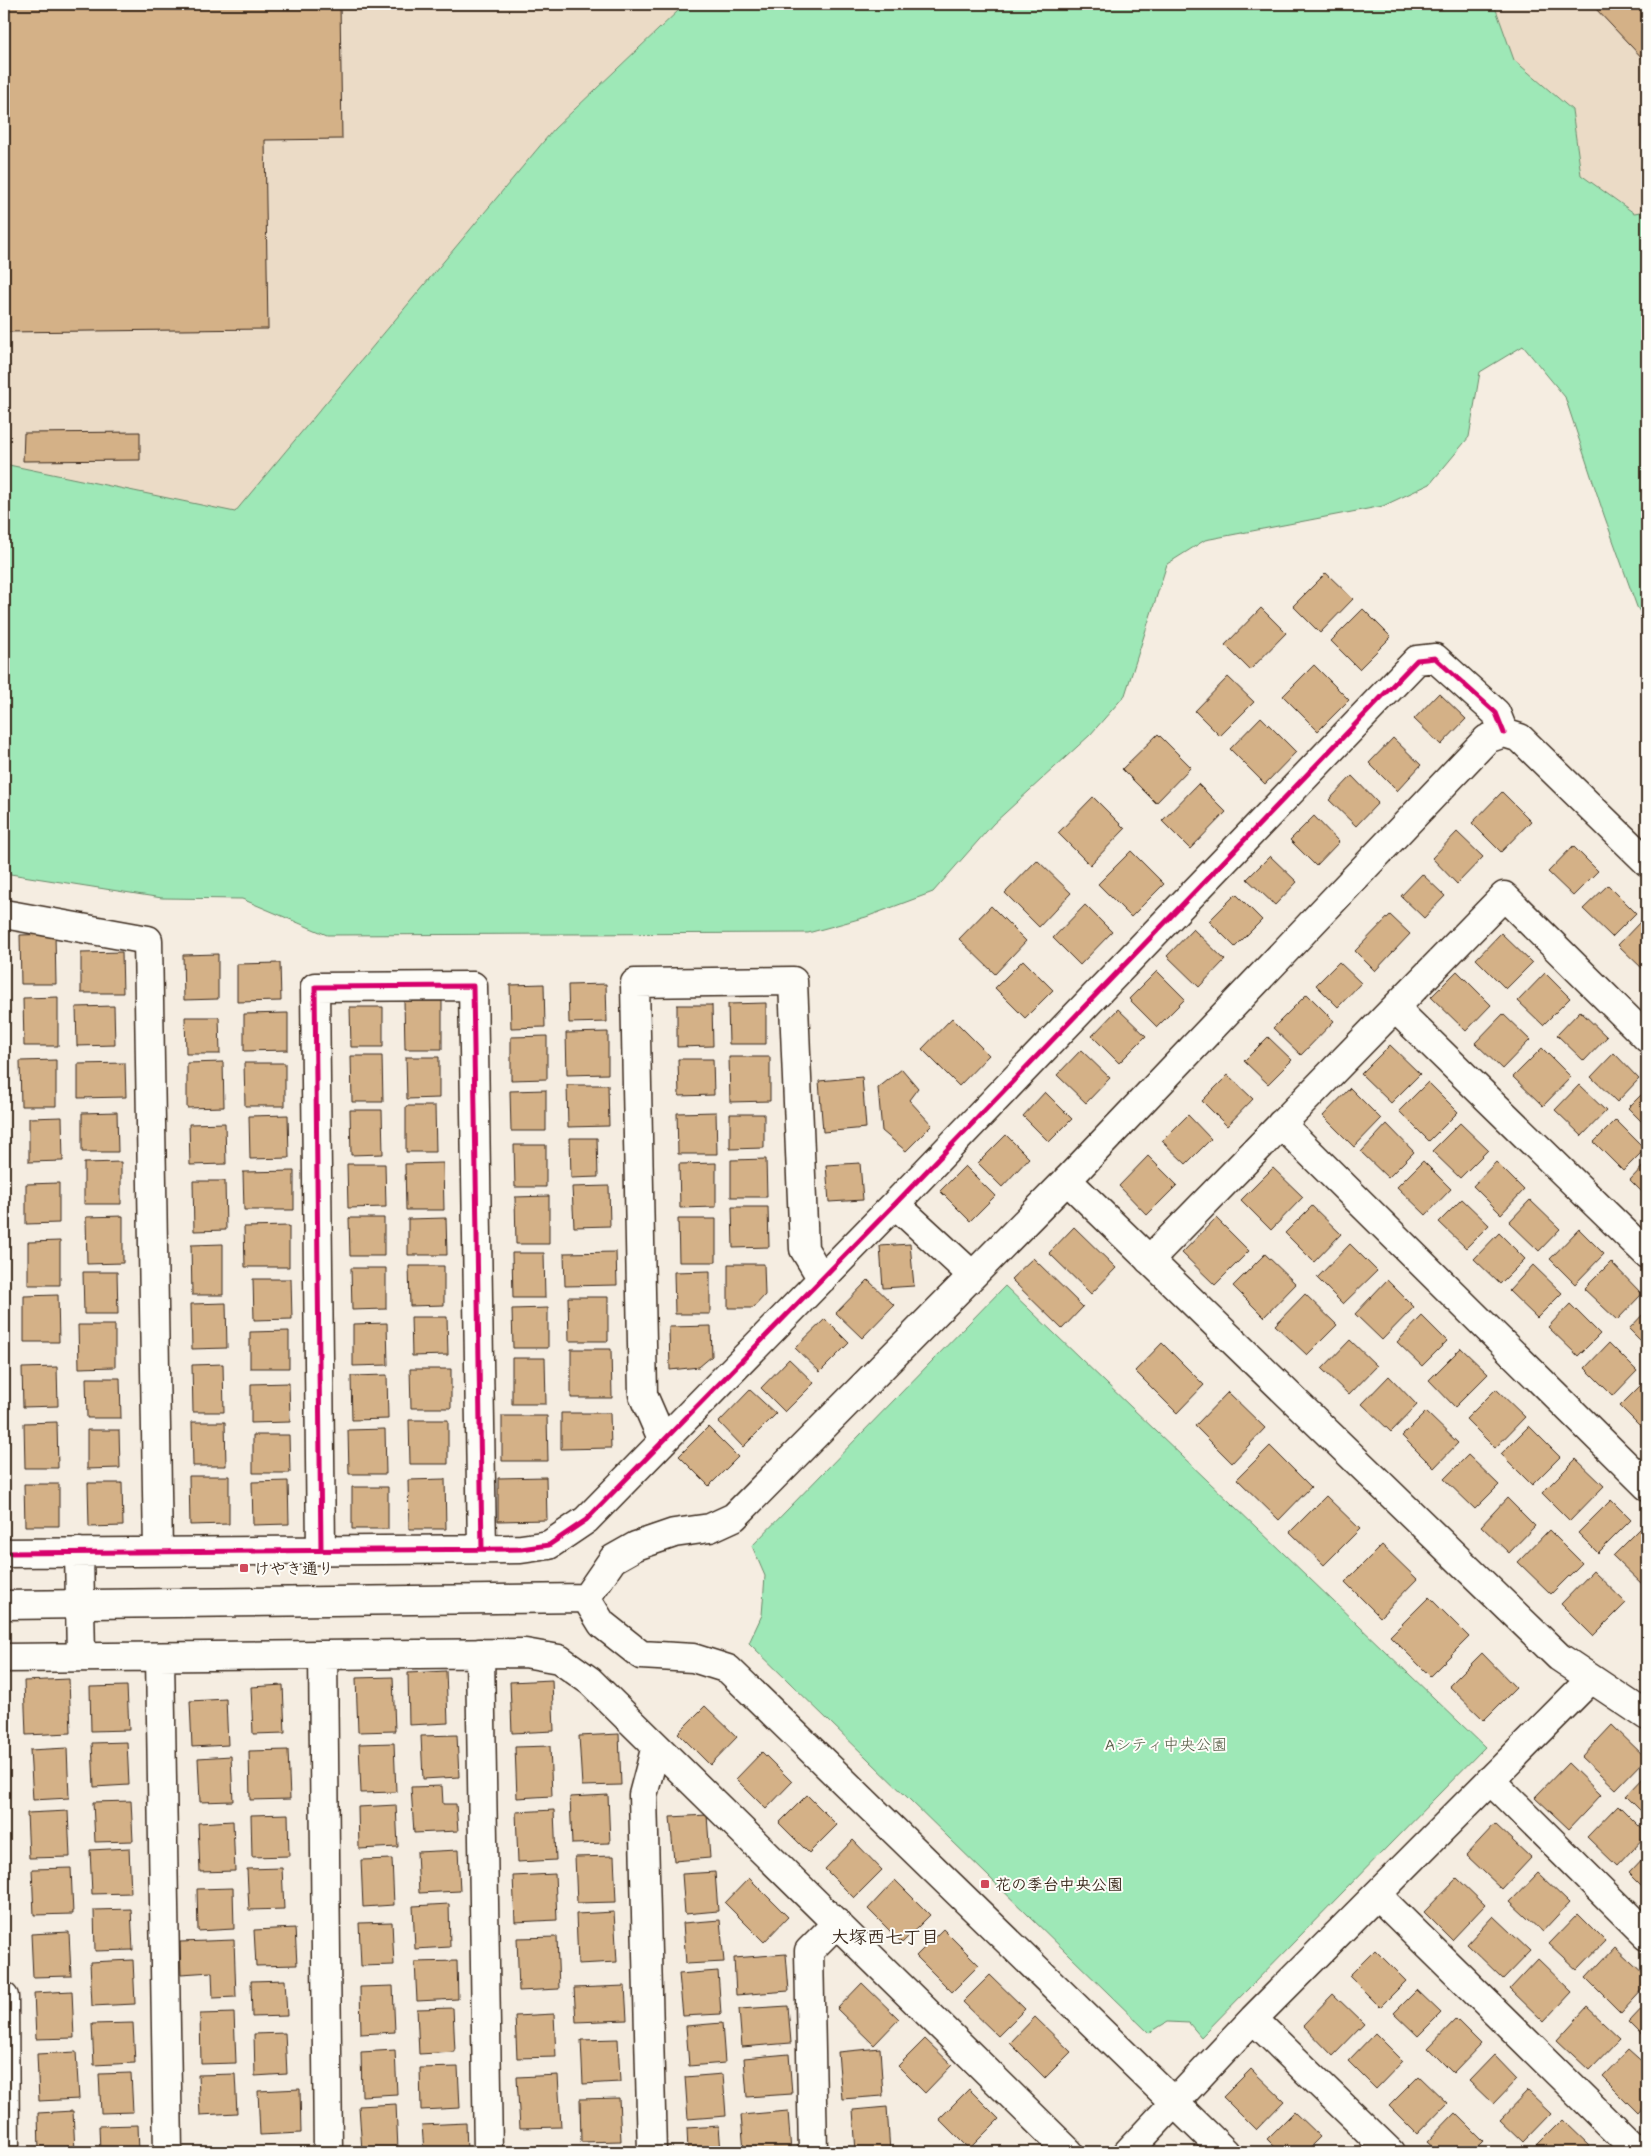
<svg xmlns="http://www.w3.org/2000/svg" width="1651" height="2156" viewBox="0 0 1651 2156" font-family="Mynerve,'Klee One',sans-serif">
  <rect width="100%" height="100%" fill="#f5ede1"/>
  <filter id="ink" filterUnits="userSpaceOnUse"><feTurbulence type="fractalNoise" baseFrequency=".02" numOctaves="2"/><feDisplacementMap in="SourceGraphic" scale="10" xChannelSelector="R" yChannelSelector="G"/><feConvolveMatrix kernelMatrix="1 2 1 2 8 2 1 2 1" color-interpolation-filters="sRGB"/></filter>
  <g filter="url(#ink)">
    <path fill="#ebdbc6" d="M4,4H695L680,9L554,129L235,513L4,464Z
      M1494,4H1647V211L1635,213L1581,175L1572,110L1514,60Z"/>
    <path fill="#9ee8b7" stroke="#6c896a" d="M695,4H1494L1514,60L1572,110L1581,175L1634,213L1647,211V623L1637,607L1604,515L1565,397L1523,346L1480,372L1469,437L1430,484L1383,506L1205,540L1167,564L1125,695L1090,735L993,824L933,892L866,917L808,933L327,935L242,899L162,898L4,873V464L235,512L554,129L680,9Z
      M1005,1286L1485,1747L1201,2037L1189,2023L1167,2022L1149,2033L749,1643L762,1615L765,1576L752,1546Z"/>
    <path fill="#d4b187" stroke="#3b2a1e" d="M4,4H340L342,139L265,140L268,329L4,332Z
      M1600,4H1647V63L1595,8Z
      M140,432V460L23,461L24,433Z
      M1326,573L1353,599L1320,633L1293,606Z
      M1261,608L1286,633L1250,670L1225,645Z
      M1363,609L1391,637L1359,669L1331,641Z
      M1314,665L1349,700L1318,731L1283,696Z
      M1228,677L1254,702L1220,736L1195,711Z
      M1439,693L1466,719L1441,745L1414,719Z
      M1261,717L1296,752L1265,784L1230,749Z
      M1158,734L1191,767L1156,803L1122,769Z
      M1393,738L1421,765L1397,791L1369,763Z
      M1352,776L1378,803L1356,826L1329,800Z
      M1198,784L1226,812L1190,849L1162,821Z
      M1502,792L1531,821L1501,852L1472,823Z
      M1093,797L1125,829L1090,865L1058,833Z
      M1314,816L1339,842L1316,866L1290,840Z
      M1457,832L1483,857L1457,884L1432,858Z
      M1573,846L1598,871L1573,896L1548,872Z
      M1131,851L1164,884L1131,917L1098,884Z
      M1270,856L1297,882L1275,905L1247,879Z
      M1037,860L1071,893L1039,927L1005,893Z
      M1422,874L1445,896L1424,918L1401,896Z
      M1608,885L1636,913L1612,937L1583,909Z
      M1236,894L1262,920L1235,947L1209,921Z
      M1085,905L1112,932L1080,965L1053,938Z
      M991,906L1026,941L995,974L959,939Z
      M1390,915L1410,934L1375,971L1355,951Z
      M1641,921L1647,927V971L1646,972L1618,945Z
      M1193,929L1225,960L1199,987L1167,956Z
      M1501,933L1532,963L1506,989L1476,959Z
      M55,934L56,984H21L20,935Z
      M122,952L123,993H81V953Z
      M218,954V999L184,1000L183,955Z
      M1023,960L1053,990L1025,1018L995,988Z
      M1339,962L1361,983L1338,1007L1316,985Z
      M280,963L281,1001L237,1002V964Z
      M1157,971L1185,999L1157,1027L1129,999Z
      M1457,971L1491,1005L1466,1031L1431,997Z
      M1545,973L1570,998L1543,1025L1518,1001Z
      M544,984L545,1027L511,1028L510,985Z
      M606,984L607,1022L569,1023L568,985Z
      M1307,994L1334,1021L1301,1055L1273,1028Z
      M58,997V1046H24L23,998Z
      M404,1001H442V1049H405Z
      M766,1003V1044H729L728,1004Z
      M677,1005H712L713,1046L677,1047Z
      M114,1006L115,1045L77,1046L76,1007Z
      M350,1007H383V1047H351Z
      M1118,1009L1146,1036L1119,1063L1092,1036Z
      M1580,1011L1607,1037L1584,1061L1557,1035Z
      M288,1013V1050L244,1051V1014Z
      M1503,1014L1530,1040L1502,1069L1475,1043Z
      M185,1017H219L220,1054H186Z
      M952,1018L989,1055L959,1086L922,1049Z
      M608,1032V1074L567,1075L566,1033Z
      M547,1036V1079L511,1080V1037Z
      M1268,1037L1292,1060L1268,1084L1244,1061Z
      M1390,1045L1420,1074L1391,1103L1361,1074Z
      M1542,1048L1571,1077L1543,1106L1513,1077Z
      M1081,1050L1110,1078L1086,1103L1057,1075Z
      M1614,1053L1639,1079L1617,1102L1591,1077Z
      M351,1056H382L383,1102H352Z
      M406,1057H439V1098L407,1099Z
      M729,1057H770V1101L730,1102Z
      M678,1059H713L714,1095L679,1096Z
      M56,1060V1106H21L20,1061Z
      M223,1062L224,1107L187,1108V1063Z
      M125,1063L126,1097L78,1098V1064Z
      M244,1063H285V1106H245Z
      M902,1069L918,1088L909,1100L932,1125L906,1151L882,1131L878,1088Z
      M1228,1075L1253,1099L1227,1126L1202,1101Z
      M862,1077L866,1128L823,1132L819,1081Z
      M1428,1082L1458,1112L1429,1141L1399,1111Z
      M567,1085H608L609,1126L568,1127Z
      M1579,1085L1606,1111L1582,1136L1555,1110Z
      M1350,1088L1381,1119L1354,1147L1323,1116Z
      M1647,1089V1127L1628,1108Z
      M546,1090V1131H511L510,1091Z
      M1045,1092L1072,1119L1049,1142L1023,1116Z
      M406,1106H435L436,1152H406Z
      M350,1110H382L383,1154L351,1155Z
      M117,1112L118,1152H82V1113Z
      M716,1112L717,1154H678L677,1113Z
      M730,1114H764V1148L730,1149Z
      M288,1115L289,1158L250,1159L249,1116Z
      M1188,1115L1211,1139L1186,1164L1162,1141Z
      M62,1117L63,1161L29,1162V1118Z
      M1616,1120L1645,1149L1623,1171L1594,1142Z
      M225,1123L226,1164L190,1165L189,1124Z
      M1460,1123L1488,1150L1460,1178L1432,1151Z
      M1387,1124L1414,1152L1388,1178L1361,1152Z
      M1006,1135L1029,1158L1002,1187L978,1163Z
      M570,1138H597L598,1177L571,1178Z
      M514,1145H546V1187H515Z
      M1148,1156L1177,1185L1147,1215L1119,1186Z
      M766,1159L767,1197H731V1160Z
      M1423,1161L1451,1189L1426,1215L1397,1187Z
      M121,1162V1204H84V1163Z
      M1496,1162L1524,1190L1501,1214L1473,1186Z
      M1647,1162V1197L1630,1180Z
      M443,1163L444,1210H406L405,1164Z
      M716,1163V1207L680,1208L679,1164Z
      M860,1163L863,1200L829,1202L826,1165Z
      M347,1164H385L386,1207L348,1208Z
      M965,1166L995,1196L970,1221L940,1191Z
      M1273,1168L1303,1197L1271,1230L1241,1200Z
      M294,1171V1210H244L243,1172Z
      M193,1181H225L226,1230L194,1231Z
      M59,1183V1223L26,1224V1184Z
      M609,1186L610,1226L574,1227L572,1187Z
      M549,1196V1244H516L515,1197Z
      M1462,1199L1489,1225L1466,1248L1439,1222Z
      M1530,1200L1560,1229L1539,1251L1509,1222Z
      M1312,1206L1341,1234L1314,1262L1285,1233Z
      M732,1207H768L769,1247L733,1248Z
      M123,1216V1263L87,1264L86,1217Z
      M349,1218H384V1256H350Z
      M446,1218L447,1255H408V1219Z
      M1216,1218L1249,1251L1215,1285L1182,1253Z
      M678,1219H716V1262H679Z
      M289,1226V1267H245L244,1227Z
      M1074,1227L1116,1268L1091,1294L1049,1253Z
      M1579,1229L1604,1254L1575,1284L1550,1259Z
      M1499,1233L1525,1259L1500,1284L1474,1259Z
      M60,1241V1285H28V1242Z
      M223,1244V1295H192L191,1245Z
      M910,1244L914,1286L883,1288L880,1246Z
      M1350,1244L1377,1271L1343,1304L1317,1278Z
      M616,1252L617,1285L565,1286L564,1253Z
      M512,1253H544L545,1298H513Z
      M1265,1254L1296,1284L1264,1317L1233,1286Z
      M1033,1258L1083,1307L1062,1329L1011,1279Z
      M1611,1262L1642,1294L1617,1320L1584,1289Z
      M728,1264H764L765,1295L753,1308H728Z
      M1533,1265L1562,1293L1537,1318L1509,1291Z
      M409,1266H444V1305L410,1306Z
      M351,1268H386V1309L352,1310Z
      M710,1271V1314H675L674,1272Z
      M83,1272H117L118,1314H84Z
      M253,1279H291L292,1319L254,1320Z
      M868,1280L894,1305L862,1338L836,1313Z
      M1387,1280L1414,1307L1382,1340L1355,1314Z
      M1305,1294L1337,1325L1307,1355L1275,1325Z
      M58,1295L59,1342H24V1296Z
      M568,1297H608V1341H569Z
      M226,1303L227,1348L192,1349L191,1304Z
      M1570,1304L1600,1334L1578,1356L1548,1327Z
      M548,1308V1348H513L512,1309Z
      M1647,1310V1347L1629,1329Z
      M1422,1316L1447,1341L1422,1366L1397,1342Z
      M411,1317H447L448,1355L412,1356Z
      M825,1319L849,1343L820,1372L795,1348Z
      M387,1323L388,1365L353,1366V1324Z
      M78,1325H115V1367L79,1368Z
      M711,1326L712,1356L699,1367L670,1370L669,1327Z
      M289,1331V1368H250V1332Z
      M1350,1340L1377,1366L1349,1395L1322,1369Z
      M1162,1343L1204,1385L1177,1413L1135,1371Z
      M1609,1343L1637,1371L1613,1396L1585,1368Z
      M1461,1348L1488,1374L1455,1407L1429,1380Z
      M571,1349H611L612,1398H571Z
      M512,1358H545L546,1404H512Z
      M789,1359L814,1383L785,1412L761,1388Z
      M223,1364L224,1412H193L192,1365Z
      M57,1367L58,1406L23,1407L22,1368Z
      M410,1369H451V1408H411Z
      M387,1375L388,1419L352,1420L351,1376Z
      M1389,1376L1417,1405L1391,1432L1362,1404Z
      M86,1378H120L121,1418H87Z
      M1647,1379V1431L1646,1432L1620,1406Z
      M289,1383L290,1422L251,1423V1384Z
      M1496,1389L1525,1417L1495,1448L1466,1419Z
      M750,1390L776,1414L743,1447L719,1422Z
      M1228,1392L1265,1428L1232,1463L1195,1426Z
      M1426,1412L1458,1443L1434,1468L1402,1436Z
      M561,1413H610L611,1448L561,1449Z
      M502,1416H547L548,1461H502Z
      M409,1420H448V1464H410Z
      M57,1422L58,1468H25L24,1423Z
      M192,1422H225L226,1466H193Z
      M1529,1426L1560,1457L1532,1485L1501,1454Z
      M708,1427L738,1457L709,1486L679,1456Z
      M385,1429L386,1474H349L348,1430Z
      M87,1430H119L120,1468L87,1469Z
      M253,1435H289L290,1473H253Z
      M1270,1446L1311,1487L1279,1520L1237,1479Z
      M1468,1455L1499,1485L1475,1509L1444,1479Z
      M1576,1459L1604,1486L1570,1521L1542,1493Z
      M189,1476H229V1524L190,1525Z
      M546,1477L547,1520L498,1521V1478Z
      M445,1479L446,1529H409L408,1480Z
      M288,1481L289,1524L253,1525L252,1482Z
      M88,1483H122L123,1526L89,1527Z
      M24,1484H59V1526H25Z
      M352,1487H388V1529H352Z
      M1326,1496L1360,1529L1324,1565L1290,1532Z
      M1507,1498L1535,1526L1509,1553L1481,1526Z
      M1611,1500L1631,1520L1598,1553L1578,1533Z
      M1641,1528L1647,1534V1585L1645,1587L1613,1556Z
      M1549,1530L1582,1563L1551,1594L1518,1562Z
      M1382,1545L1417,1579L1380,1617L1345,1582Z
      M1593,1571L1626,1603L1593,1636L1561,1604Z
      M1429,1597L1469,1637L1430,1676L1390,1636Z
      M1482,1653L1516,1688L1484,1720L1449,1686Z
      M446,1671L448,1723L409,1725L408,1673Z
      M393,1677L395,1731L358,1732L356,1678Z
      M69,1679L71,1733L26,1735L24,1681Z
      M552,1680L554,1731L512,1733L510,1682Z
      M283,1685L285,1733L253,1734L251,1687Z
      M127,1686L129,1730L91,1731L90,1687Z
      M226,1699L228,1745L192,1747L190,1701Z
      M705,1706L737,1737L710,1765L678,1733Z
      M1612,1725L1646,1758L1616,1789L1582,1757Z
      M619,1734L621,1785L582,1786L579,1736Z
      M457,1735L459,1777L423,1779L421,1736Z
      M127,1742L129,1785L94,1787L92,1743Z
      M394,1743L396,1792L361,1793L359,1744Z
      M550,1746L552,1796L517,1798L515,1747Z
      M67,1748L69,1798L33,1800L30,1750Z
      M288,1750L290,1799L250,1800L249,1751Z
      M762,1752L792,1782L766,1809L736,1779Z
      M231,1756L233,1801L200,1802L198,1758Z
      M1568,1763L1601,1795L1569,1829L1535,1797Z
      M1647,1774V1817L1626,1796Z
      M442,1786L443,1804H456L458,1831L414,1833L411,1787Z
      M608,1795L610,1843L572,1844L570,1797Z
      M807,1795L837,1825L809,1853L779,1823Z
      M131,1801L133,1841L95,1842L93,1802Z
      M396,1805L398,1847L359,1849L358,1807Z
      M1618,1805L1647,1834L1617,1866L1587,1837Z
      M554,1810L556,1860L518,1862L516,1812Z
      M68,1811L70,1857L29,1858L27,1813Z
      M288,1814L289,1856L252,1857L251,1815Z
      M707,1815L710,1858L674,1861L670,1817Z
      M233,1821L235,1871L200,1872L198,1823Z
      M1495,1824L1531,1858L1502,1889L1466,1855Z
      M853,1840L882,1870L854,1898L825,1869Z
      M129,1848L131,1893L92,1894L90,1850Z
      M458,1850L460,1891L419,1893L417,1852Z
      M1647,1854V1891L1629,1873Z
      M614,1856L616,1902L577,1903L575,1857Z
      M392,1859L394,1905L363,1907L361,1860Z
      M71,1868L73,1914L34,1915L32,1869Z
      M282,1868L284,1909L249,1910L247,1869Z
      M715,1872L718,1911L685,1914L682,1874Z
      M1538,1873L1569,1903L1542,1932L1510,1902Z
      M555,1874L557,1920L515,1922L513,1876Z
      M749,1878L788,1917L764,1942L725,1903Z
      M1457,1878L1485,1905L1452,1940L1424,1912Z
      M895,1880L930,1915L902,1943L868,1909Z
      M233,1888L234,1929L198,1931L197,1889Z
      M449,1904L450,1947L415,1949L413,1906Z
      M131,1909L133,1950L95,1951L94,1910Z
      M614,1912L617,1962L578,1964L576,1914Z
      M1578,1914L1605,1941L1577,1970L1549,1944Z
      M1493,1916L1530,1951L1503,1979L1467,1944Z
      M720,1920L724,1962L686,1964L683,1923Z
      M392,1922L394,1965L361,1966L359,1923Z
      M295,1928L297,1965L256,1966L254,1930Z
      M943,1929L979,1965L952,1992L916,1956Z
      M69,1932L71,1976L33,1977L31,1934Z
      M557,1937L559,1989L519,1991L517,1938Z
      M234,1940L236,1997L213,1998L212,1972L181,1974L180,1942Z
      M1615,1947L1647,1977V1985L1621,2013L1586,1978Z
      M1375,1950L1406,1981L1380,2007L1349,1976Z
      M786,1954L789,1991L736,1995L734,1958Z
      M1538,1959L1572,1992L1544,2022L1510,1989Z
      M133,1960L135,2004L92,2006L90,1962Z
      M457,1961L458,1999L417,2001L415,1962Z
      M718,1971L721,2014L683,2016L679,1974Z
      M990,1975L1025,2009L998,2036L963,2002Z
      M285,1980L287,2016L252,2017L251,1981Z
      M862,1983L899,2019L874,2045L837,2009Z
      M393,1986L395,2032L361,2034L360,1987Z
      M625,1986L627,2020L576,2022L574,1988Z
      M1417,1990L1441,2013L1418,2036L1394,2013Z
      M72,1991L74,2038L36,2039L34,1993Z
      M1333,1994L1364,2024L1333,2056L1303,2025Z
      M1647,2003V2040L1629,2022Z
      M788,2006L791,2043L742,2047L739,2009Z
      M1587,2007L1620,2038L1589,2070L1557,2040Z
      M453,2008L455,2052L419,2054L417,2009Z
      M234,2013L236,2063L201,2064L200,2014Z
      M554,2014L556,2057L517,2058L515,2016Z
      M1035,2017L1071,2052L1045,2078L1010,2043Z
      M1456,2019L1481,2044L1453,2073L1428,2048Z
      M133,2023L135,2063L94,2065L92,2024Z
      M722,2023L725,2063L689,2066L686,2026Z
      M285,2033L287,2074L255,2076L254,2034Z
      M1375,2033L1403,2061L1376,2089L1348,2061Z
      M618,2039L620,2082L583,2084L581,2040Z
      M925,2039L952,2065L925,2093L898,2066Z
      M880,2048L883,2096L842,2099L838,2052Z
      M395,2050L397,2094L362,2096L361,2052Z
      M1628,2050L1647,2067V2103L1638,2113L1602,2077Z
      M76,2052L79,2099L39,2101L37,2054Z
      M789,2054L792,2094L747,2097L744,2058Z
      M1494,2055L1517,2079L1493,2104L1469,2081Z
      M458,2067L460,2108L421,2110L420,2068Z
      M1251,2069L1284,2101L1256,2130L1223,2097Z
      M131,2073L133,2112L101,2113L99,2074Z
      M235,2074L237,2113L200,2115L198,2075Z
      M723,2074L726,2116L688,2119L685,2077Z
      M558,2075L561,2127L520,2128L517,2077Z
      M1419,2076L1447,2103L1417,2134L1389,2106Z
      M300,2089L301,2133L260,2135L258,2091Z
      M969,2089L999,2119L969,2149L939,2119Z
      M1528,2091L1551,2113L1523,2142L1500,2120Z
      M619,2098L621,2141L581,2142L580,2099Z
      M396,2104L398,2150L362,2151L359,2106Z
      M887,2107L890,2152H856L853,2110Z
      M73,2111L75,2152H39L38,2113Z
      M788,2111L791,2152H744L741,2115Z
      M1294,2112L1320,2137L1305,2152H1280L1267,2139Z
      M1455,2113L1483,2141L1472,2152H1438L1427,2142Z
      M1563,2120L1590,2146L1584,2152H1531Z
      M466,2123L467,2152H424L422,2125Z
      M138,2125L139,2152H100L99,2126Z
      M719,2126L721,2152H688L687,2128Z
      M558,2147L559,2152H518V2148Z
      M231,2148L232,2152H194V2150Z"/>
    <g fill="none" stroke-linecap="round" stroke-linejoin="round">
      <defs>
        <path id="minor" d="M4,914L148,940L158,1552
          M1395,1008L1647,1254
          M1281,1124L1647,1486
          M1067,1180L1559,1657L1647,1716
          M895,1204L972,1275
          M1149,1260L1504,896L1647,1038
          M663,1441L643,1395L635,983L793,981L804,1249L822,1279
          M321,1550L315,987L473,986L482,1549
          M79,1552L81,1657
          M4,1553L521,1549L549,1545L586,1520L895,1204L1417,660L1435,658L1496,713L1504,733
          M480,1653L488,2152
          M323,1655L328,2152
          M160,1657L168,2152
          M4,1658L525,1653L559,1659L590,1681L1069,2152
          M1490,1780L1647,1936
          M1377,1895L1638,2152
          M4,1997L5,2152
          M1253,2019L1390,2152
          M652,2152L643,1795L656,1746
          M813,2152L809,1951L837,1923
          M1128,2152L1253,2019L1591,1679"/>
        <path id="tertiary" d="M586,1598L613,1559L636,1546L674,1533L710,1528L734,1517L1067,1180L1487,739L1504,733L1520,738L1647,862
          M4,1605L586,1598L602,1624L641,1655L693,1658L728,1669L1225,2152"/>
      </defs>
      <use href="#minor" stroke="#3b2a1e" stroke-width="31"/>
      <use href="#tertiary" stroke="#3b2a1e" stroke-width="31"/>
      <use href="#minor" stroke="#fdfcf7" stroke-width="28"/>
      <use href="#tertiary" stroke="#fdfcf7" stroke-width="28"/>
      <defs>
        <path id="cycleway" d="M321,1550L315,987L473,986L482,1549
          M4,1553L521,1549L549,1545L586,1520L895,1204L1417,660L1435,658L1496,713L1504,733"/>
      </defs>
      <use href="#cycleway" stroke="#fdfcf7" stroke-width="8"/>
      <use href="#cycleway" stroke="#d6006c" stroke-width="5"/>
    </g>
  </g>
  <g fill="#d1495b" stroke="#fdfcf7" stroke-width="2">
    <rect x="239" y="1563" width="10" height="10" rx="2.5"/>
    <rect x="980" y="1879" width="10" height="10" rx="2.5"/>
  </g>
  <g text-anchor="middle" stroke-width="4" stroke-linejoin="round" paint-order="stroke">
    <g font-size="16" font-weight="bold" fill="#3b2a1e" stroke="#fdfcf7" text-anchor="start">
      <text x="254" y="1574">けやき通り</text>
      <text x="995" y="1890">花の季台中央公園</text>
    </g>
    <g font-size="16" fill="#545a44" stroke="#fdfcf7">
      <text x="1166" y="1750">Aシティ中央公園</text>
    </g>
    <g font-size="18" font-weight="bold" fill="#3b2a1e" stroke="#fdfcf7">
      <text x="885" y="1943">大塚西七丁目</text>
    </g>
  </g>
  <rect width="1651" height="2156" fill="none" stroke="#fdfcf7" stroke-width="20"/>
  <rect x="10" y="10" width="1631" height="2136" fill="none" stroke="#3b2a1e" stroke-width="2" filter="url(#ink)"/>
</svg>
